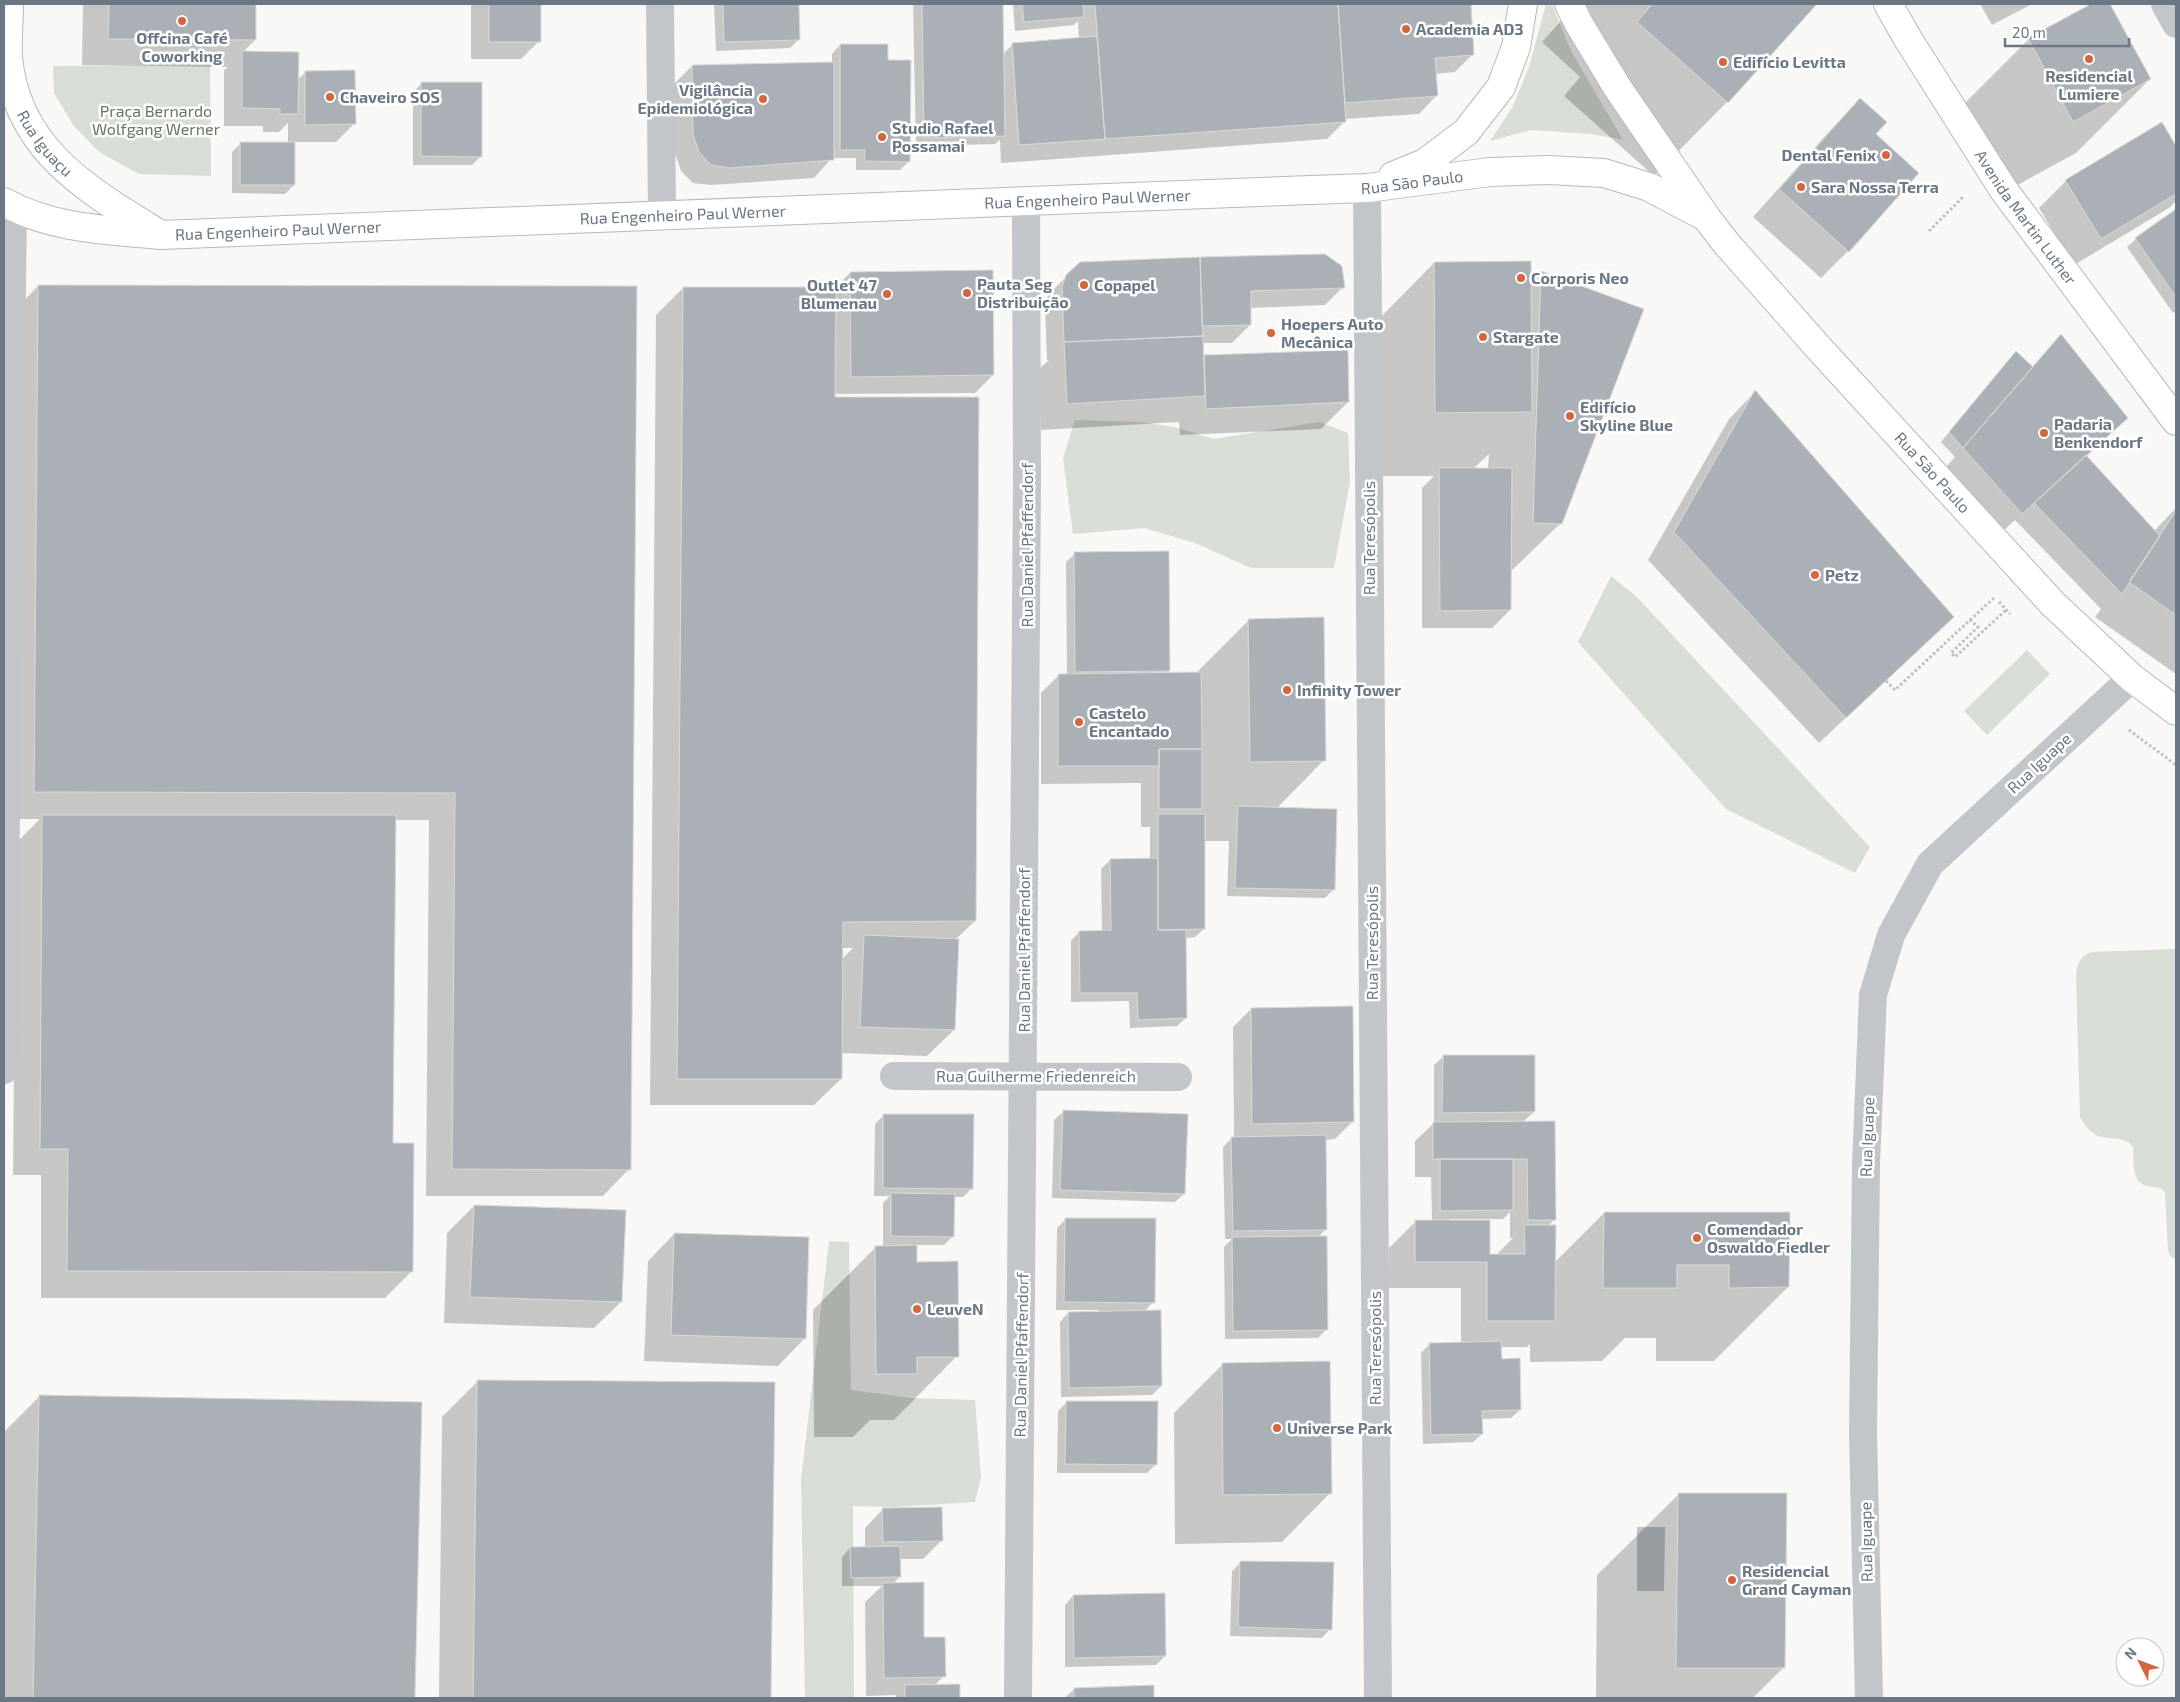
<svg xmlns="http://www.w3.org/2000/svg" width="2180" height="1702" viewBox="0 0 2180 1702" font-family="'Exo 2',sans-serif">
  <rect width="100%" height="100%" fill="#f8f8f6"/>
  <path fill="#d8ddd5" d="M1546,4H1552L1571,51L1623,140L1591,134L1531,130L1490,141L1512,108L1529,67Z
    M210,65L211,176L139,174L99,152L73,125L54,93L53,66Z
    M1075,420L1142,422L1174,427L1214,439L1319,422L1348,433L1350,482L1334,568H1251L1195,543L1144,528L1073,534L1063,458Z
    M1611,576L1637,597L1870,847L1855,873L1726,809L1578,642Z
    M2027,650L2050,674L1987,735L1964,711Z
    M2176,949V1259L2171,1257L2168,1251L2165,1192C2160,1186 2155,1188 2147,1186C2131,1182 2134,1161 2133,1147C2125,1135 2107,1141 2096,1135C2089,1131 2084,1124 2080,1117L2076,976C2077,964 2080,956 2091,952Z
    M829,1241L849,1242L851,1390L911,1398L975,1400L981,1477L975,1502L894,1507L853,1506L854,1698H805L801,1480Z"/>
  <path fill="#bcc4c9" d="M1637,1527H1665L1664,1591H1637Z"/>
  <path fill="#0003" fill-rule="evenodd" d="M83,4H255V40L243,52L297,80L306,72L354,124L336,142H294V185L285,194L232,193V152L241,143H288V123L279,132H263V126H224V70L228,67L82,65Z
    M471,4H539V41L521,59H471Z
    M714,4H798L799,39L790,48L716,51Z
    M913,4H1002L1003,54L1013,44L1079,39L1078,21L1074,25L1015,31L1013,4H1470L1473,54L1455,72L1435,74L1437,95L1419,114L1344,119L1345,121L1327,139L1001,163L1000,140L995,144L916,146Z
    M1576,4H1815L1727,102L1654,176L1564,96L1580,77L1542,42Z
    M1980,4H2032L1992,25Z
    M2094,4H2108L2150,79L2076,153L1999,195L1955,113L2029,39Z
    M840,45L886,61L909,161L900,170H856V158H832L814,178L711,185L693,183L681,171L675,153L674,84L692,66L832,63V54Z
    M422,83L481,156L472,165H413V92Z
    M1860,100L1874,134L1848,251L1821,278L1753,217L1833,127Z
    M2161,123L2176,148V201L2169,208L2074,265L2039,208L2066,181Z
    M2176,210V311L2173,313L2127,247L2136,239Z
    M1080,263L1343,287L1325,305L1250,308V325L1232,343H1202V357L1347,351L1348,402L1321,429L1180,435L1179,422L1041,430L1038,370L1049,360H1047L1045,306L1048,295Z
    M1434,263L1530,284L1542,272L1561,523L1510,572V610L1492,628H1422V488L1434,476H1372L1371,327ZM1489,454L1488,469H1473Z
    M850,273L993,375L975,393L834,394L975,921L955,940L954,1030L927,1056L841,1053V1079L814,1105H650L656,315L683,288H835ZM842,948H853L842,959Z
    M38,286L636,287L629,1169L603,1196H426L429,820H394L392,1144L412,1271L385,1298H41V1175H13L16,843L40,819H8L12,313Z
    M2061,336L2126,418L2086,456L2154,531L2176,508V674L2095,617L2101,609L2015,520L2003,531L1946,467L1955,457L1941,442L2008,361L2032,367Z
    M1755,392L1953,617L1819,743L1648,560L1729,419Z
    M1075,554L1169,670L1166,674L1196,673L1249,620L1324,760L1276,809L1333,890L1325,898L1227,896L1229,841H1204V929L1195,937L1185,938L1186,1018L1177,1026L1130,1028L1129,1001L1071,1002V941L1079,932L1102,931L1101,869L1110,860H1150V827H1141V783L1041,784V693L1059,675H1067L1066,562Z
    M1251,1009L1353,1121L1335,1139L1325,1140L1326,1229L1318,1237L1327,1329L1318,1338L1225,1339L1224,1247L1232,1239H1225L1223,1147L1232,1138H1234L1233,1027Z
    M1443,1057L1534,1112L1523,1122L1554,1220L1548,1226L1554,1263L1604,1213L1788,1287L1714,1361H1656V1338H1625L1602,1361L1530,1362V1344L1527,1347H1500V1361L1520,1410L1511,1418L1481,1419L1482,1434L1473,1442L1423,1444L1421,1353L1430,1344L1461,1343V1288H1389V1248L1416,1221H1432L1431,1177H1415V1141L1434,1123V1065ZM1510,1212V1238H1513L1498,1253V1255H1489L1449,1221V1219H1503Z
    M1063,1112L1184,1194L1175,1202L1052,1198L1054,1120Z
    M884,1115L972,1188L963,1197H954L953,1236L944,1245H916V1263L957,1356L894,1420H870L853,1437H814L813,1310L876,1247H883V1203L890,1196H874L875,1124Z
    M474,1206L621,1302L594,1328L444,1323L447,1233Z
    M1066,1219L1153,1302L1144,1312L1161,1386L1152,1395L1061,1397L1060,1322L1068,1313H1099V1310H1056L1057,1228Z
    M674,1234L808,1238L804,1339L778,1366L644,1361L648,1261Z
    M1223,1364L1330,1493L1282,1542L1175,1544L1174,1413Z
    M477,1382L774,1384L770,1698H439L442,1417Z
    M40,1396L420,1403L414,1698H4L5,1431Z
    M1066,1403L1156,1464L1147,1473H1057L1058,1411Z
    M1679,1494L1784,1667L1753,1698H1596L1597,1575Z
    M883,1509L941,1541L923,1559H899L900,1577L892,1584L944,1676L935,1685H958L959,1698H896V1695L866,1696L865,1602L882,1586H842V1557L850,1548H865V1528Z
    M1241,1562L1330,1629L1322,1638L1230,1636L1232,1571Z
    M1073,1596L1165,1656L1156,1665L1065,1667V1605Z
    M1153,1686V1698H1065L1074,1689Z"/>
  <path fill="#aab0b6" stroke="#dadad8" d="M109,4H256V40L108,39Z
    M489,4H541V42H489Z
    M723,4H799L800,40L724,42Z
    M922,4H1003L1005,136L924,138Z
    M1022,4H1083L1084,17L1024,22Z
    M1095,4H1338L1346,122L1105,139Z
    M1338,4H1471L1474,55L1435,58L1438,96L1345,103Z
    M1652,4H1817L1728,103L1637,22Z
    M2091,4H2110L2151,79L2073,122L2028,38Z
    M1097,36L1105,139L1019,145L1012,43Z
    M840,44H888V60H911L910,162L864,161L865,150H840Z
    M242,51L299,52L298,114H280V109L242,108Z
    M834,62V160L730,168L711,165L699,152L693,134L692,65Z
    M355,70L356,124L305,125V71Z
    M421,82H482V157L421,156Z
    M1860,98L1887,122L1876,134L1919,173L1849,252L1779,189Z
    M2162,122L2176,146V194L2101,239L2065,180Z
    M240,142H295V185H240Z
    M2176,209V297L2135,238Z
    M1325,254L1342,266L1345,288L1251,291V325L1202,326L1200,257Z
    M1200,257L1203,336L1064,342L1062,287L1066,275L1080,262Z
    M1531,261L1532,412L1435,413L1434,262Z
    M993,270L994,375L851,377L850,272Z
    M1541,271L1644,309L1562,524L1533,523Z
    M38,285L637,286L631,1170L452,1169L455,793L34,792Z
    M683,287H836L835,397H979L976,921L843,922L842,1079H677Z
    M2061,334L2128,418L2022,514L1963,448Z
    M1203,336L1205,396L1067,404L1064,342Z
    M1348,350L1349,402L1206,409L1204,355Z
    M2016,351L2033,367L1963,448L1949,432Z
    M1755,390L1954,617L1846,718L1674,532Z
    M2086,455L2160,536L2122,594L2034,503Z
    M1439,468H1512L1511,610L1440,611Z
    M2176,511V615L2129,582Z
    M1169,551L1170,671L1075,672L1074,552Z
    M1324,617L1326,761L1250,762L1248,619Z
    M1201,672L1202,749H1159V766H1058V674Z
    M1159,749H1202V809H1159Z
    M1238,806L1337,809L1335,890L1235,888Z
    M1158,814H1205V929L1158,930Z
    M42,815H396L393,1143H414L413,1272L67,1271L68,1149H40Z
    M1158,858V930H1186L1187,1018L1138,1020L1137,993H1080L1079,931L1111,930L1110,859Z
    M864,935L959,939L955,1030L860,1027Z
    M1353,1006L1354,1122L1252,1124L1251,1008Z
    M1443,1055H1535V1112L1442,1113Z
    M1063,1110L1188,1114L1185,1194L1060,1190Z
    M883,1114H974L973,1189L883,1188Z
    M1555,1121L1556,1220H1528L1527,1159H1433V1122Z
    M1326,1135L1327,1230L1233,1231L1231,1137Z
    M1440,1159H1513V1210L1440,1211Z
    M891,1193L955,1194L954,1237L891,1236Z
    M474,1205L626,1210L622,1302L470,1297Z
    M1604,1212H1790L1789,1287L1729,1288V1265H1677V1288H1603Z
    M1065,1218H1156L1155,1303L1064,1302Z
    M1415,1220H1490V1254H1525L1524,1225H1556L1555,1321H1487V1262H1415Z
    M674,1233L809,1237L806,1339L671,1335Z
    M1327,1236L1328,1330L1233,1331L1232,1237Z
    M917,1245V1262L958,1261L959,1357H917V1374H876L875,1246Z
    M1161,1310L1162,1386L1069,1388L1068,1312Z
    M1501,1341L1502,1359L1520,1358L1521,1410L1482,1411L1483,1434L1431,1435L1429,1343Z
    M1330,1361L1332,1494L1223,1495L1222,1363Z
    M477,1380L775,1382L771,1698H473Z
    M39,1395L422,1402L415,1698H33Z
    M1066,1401H1158L1157,1465L1065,1464Z
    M1678,1493H1787L1785,1668H1676Z
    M942,1507L943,1541L883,1542L882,1508Z
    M900,1546L901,1577L851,1578L850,1547Z
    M1240,1561L1334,1562L1332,1630L1238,1627Z
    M924,1582V1637H945L946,1677L884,1678L883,1583Z
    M1165,1593L1166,1656L1074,1658L1073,1595Z
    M960,1684V1698H905V1685Z
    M1154,1685V1698H1074V1688Z"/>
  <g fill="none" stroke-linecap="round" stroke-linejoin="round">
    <defs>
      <g id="major">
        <path id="s1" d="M9,4C9,21 7,40 8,57C16,148 86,189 156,232"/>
        <path id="s2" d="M1569,4L1579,24L1617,87L1706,217L1726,243L1816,345L2053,604L2132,678L2176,711"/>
        <path id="s3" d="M1888,4L1908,39L2003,189L2176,421"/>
        <path d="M1393,176L1425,163L1466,132L1501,87L1516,47L1523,4"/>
        <path id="s4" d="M4,202C51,229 107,230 160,235L1311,190L1367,188L1490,172L1549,170L1604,173L1649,187L1706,217"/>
      </g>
    </defs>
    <use href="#major" stroke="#b6b9bd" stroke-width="30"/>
    <path stroke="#bcbec1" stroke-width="3" stroke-dasharray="2.5 2.5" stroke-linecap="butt" d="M1929,231L1964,196
      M1999,602L2010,614
      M1970,620L1995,597
      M1886,681L1895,690L1970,620L1978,627L1951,653L1955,657L2006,610
      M2129,730L2176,765"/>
    <path stroke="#c2c5c9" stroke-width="28" d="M660,4L662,215
      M2165,4L2176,24
      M1367,188L1378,1698
      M4,1070L7,663L13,208
      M894,1076L1178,1077
      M1018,1698L1027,477L1026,202
      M1869,1698L1863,1433L1866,1164L1873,995L1891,935L1930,864L2132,678"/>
    <use href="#major" stroke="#fff" stroke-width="28"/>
  </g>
  <g fill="#d3663b" stroke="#fff" stroke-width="2">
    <circle cx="182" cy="21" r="5"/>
    <circle cx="1406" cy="29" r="5"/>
    <circle cx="2089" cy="59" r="5"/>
    <circle cx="1723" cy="62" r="5"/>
    <circle cx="330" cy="97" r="5"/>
    <circle cx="763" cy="99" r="5"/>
    <circle cx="882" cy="137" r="5"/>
    <circle cx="1886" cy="155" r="5"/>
    <circle cx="1801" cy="187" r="5"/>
    <circle cx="1521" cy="278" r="5"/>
    <circle cx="1084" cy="285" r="5"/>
    <circle cx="967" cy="293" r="5"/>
    <circle cx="887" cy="294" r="5"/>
    <circle cx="1271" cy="333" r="5"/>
    <circle cx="1483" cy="337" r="5"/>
    <circle cx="1570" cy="416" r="5"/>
    <circle cx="2044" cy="433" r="5"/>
    <circle cx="1815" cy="575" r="5"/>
    <circle cx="1287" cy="690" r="5"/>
    <circle cx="1079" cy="722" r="5"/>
    <circle cx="1697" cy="1238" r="5"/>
    <circle cx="917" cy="1309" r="5"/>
    <circle cx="1277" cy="1428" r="5"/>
    <circle cx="1732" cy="1580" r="5"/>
  </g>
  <g text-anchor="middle" stroke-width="5" stroke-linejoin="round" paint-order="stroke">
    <g font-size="16" font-weight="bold" fill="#6a7784" stroke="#fff" text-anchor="start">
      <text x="1416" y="35">Academia AD3</text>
      <text x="182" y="44" text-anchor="middle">Offcina Café<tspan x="182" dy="18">Coworking</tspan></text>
      <text x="1733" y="68">Edifício Levitta</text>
      <text x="2089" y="82" text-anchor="middle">Residencial<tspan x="2089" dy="18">Lumiere</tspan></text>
      <text x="753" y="96" text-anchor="end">Vigilância<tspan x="753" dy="18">Epidemiológica</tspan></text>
      <text x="340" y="103">Chaveiro SOS</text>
      <text x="892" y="134">Studio Rafael<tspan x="892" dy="18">Possamai</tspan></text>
      <text x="1876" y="161" text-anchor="end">Dental Fenix</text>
      <text x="1811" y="193">Sara Nossa Terra</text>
      <text x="1531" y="284">Corporis Neo</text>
      <text x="977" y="290">Pauta Seg<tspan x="977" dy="18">Distribuição</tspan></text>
      <text x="877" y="291" text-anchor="end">Outlet 47<tspan x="877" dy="18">Blumenau</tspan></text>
      <text x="1094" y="291">Copapel</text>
      <text x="1281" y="330">Hoepers Auto<tspan x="1281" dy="18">Mecânica</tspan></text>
      <text x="1493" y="343">Stargate</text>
      <text x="1580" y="413">Edifício<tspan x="1580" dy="18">Skyline Blue</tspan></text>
      <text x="2054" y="430">Padaria<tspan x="2054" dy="18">Benkendorf</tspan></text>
      <text x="1825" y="581">Petz</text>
      <text x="1297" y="696">Infinity Tower</text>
      <text x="1089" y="719">Castelo<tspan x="1089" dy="18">Encantado</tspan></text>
      <text x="1707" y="1235">Comendador<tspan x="1707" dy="18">Oswaldo Fiedler</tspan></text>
      <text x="927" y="1315">LeuveN</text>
      <text x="1287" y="1434">Universe Park</text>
      <text x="1742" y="1577">Residencial<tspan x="1742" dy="18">Grand Cayman</tspan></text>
    </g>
    <g font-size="16" fill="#667764" stroke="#fff">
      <text x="156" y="117">Praça Bernardo<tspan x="156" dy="18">Wolfgang Werner</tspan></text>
    </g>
    <g font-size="16" fill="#6a7784" stroke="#fff">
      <text dy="6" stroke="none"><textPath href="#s1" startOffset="149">Rua Iguaçu</textPath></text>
      <text dy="6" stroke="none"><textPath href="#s4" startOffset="1414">Rua São Paulo</textPath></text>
      <text dy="6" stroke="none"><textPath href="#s4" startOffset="1089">Rua Engenheiro Paul Werner</textPath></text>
      <text dy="6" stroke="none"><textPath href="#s4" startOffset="684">Rua Engenheiro Paul Werner</textPath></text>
      <text dy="6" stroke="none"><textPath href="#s3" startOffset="254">Avenida Martin Luther</textPath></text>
      <text dy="6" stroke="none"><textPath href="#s4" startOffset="279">Rua Engenheiro Paul Werner</textPath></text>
      <text dy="6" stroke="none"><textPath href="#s2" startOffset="595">Rua São Paulo</textPath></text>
      <text transform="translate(1369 538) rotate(-90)" y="6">Rua Teresópolis</text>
      <text transform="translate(1027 545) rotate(-90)" y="6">Rua Daniel Pfaffendorf</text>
      <text transform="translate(2039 763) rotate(-43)" y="6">Rua Iguape</text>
      <text transform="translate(1372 943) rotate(-90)" y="6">Rua Teresópolis</text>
      <text transform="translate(1024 950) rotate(-90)" y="6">Rua Daniel Pfaffendorf</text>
      <text x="1036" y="1082">Rua Guilherme Friedenreich</text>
      <text transform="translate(1867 1137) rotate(-88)" y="6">Rua Iguape</text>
      <text transform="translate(1375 1348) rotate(-90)" y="6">Rua Teresópolis</text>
      <text transform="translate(1021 1355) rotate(-89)" y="6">Rua Daniel Pfaffendorf</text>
      <text transform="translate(1866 1542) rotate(-91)" y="6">Rua Iguape</text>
    </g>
  </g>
  <rect width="2180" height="1702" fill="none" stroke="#6a7784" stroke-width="10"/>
  <g transform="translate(2140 1662) rotate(312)"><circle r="24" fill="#ffffff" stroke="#c3c9ce"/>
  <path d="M0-4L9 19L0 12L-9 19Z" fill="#d3663b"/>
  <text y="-8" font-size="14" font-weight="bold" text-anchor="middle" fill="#6a7784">N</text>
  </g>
  <path d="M2005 38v8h124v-8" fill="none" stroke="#6a7784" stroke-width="2.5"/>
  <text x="2012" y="38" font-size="15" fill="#6a7784" stroke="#ffffff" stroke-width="4" paint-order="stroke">20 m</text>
</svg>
